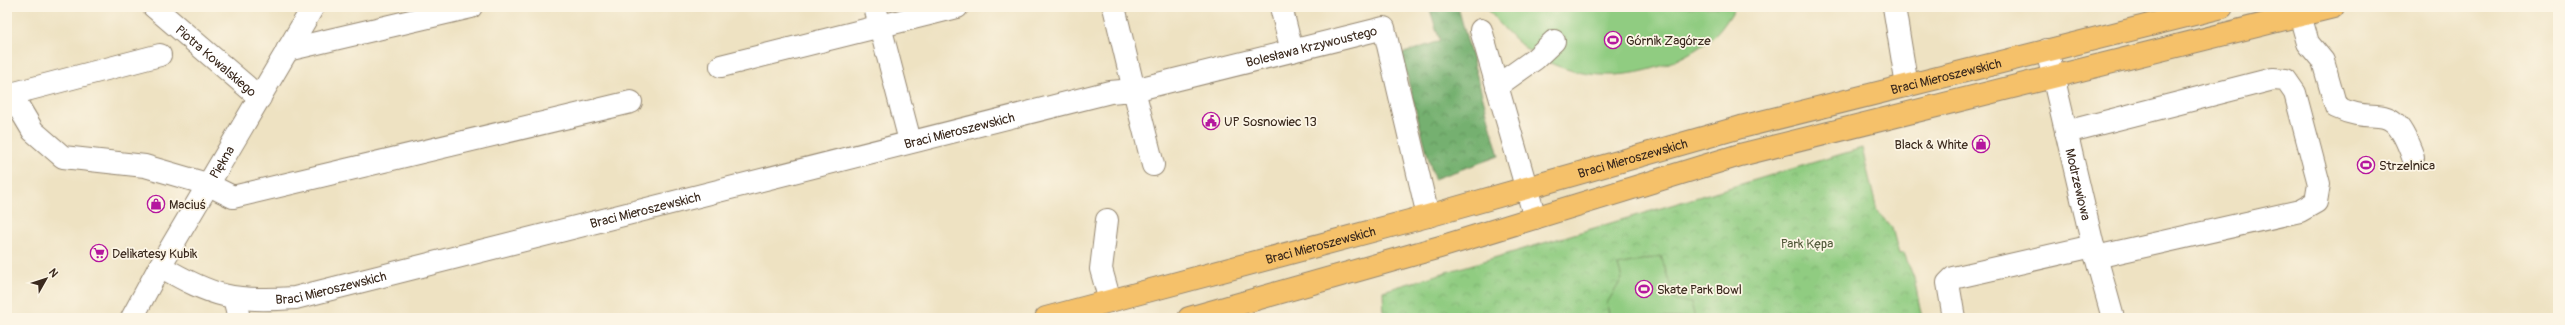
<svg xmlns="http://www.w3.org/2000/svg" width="2565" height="325" viewBox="0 0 2565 325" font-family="Pangolin,sans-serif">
  <defs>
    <pattern id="forest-crowns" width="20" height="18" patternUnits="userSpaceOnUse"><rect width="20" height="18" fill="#74b06f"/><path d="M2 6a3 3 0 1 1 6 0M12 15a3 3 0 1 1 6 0" fill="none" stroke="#608f5b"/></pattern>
    <pattern id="park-crowns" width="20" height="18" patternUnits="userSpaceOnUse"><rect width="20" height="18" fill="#90cc81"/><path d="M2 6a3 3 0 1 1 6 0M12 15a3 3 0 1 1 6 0" fill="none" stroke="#7daf6f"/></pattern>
  </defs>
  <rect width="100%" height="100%" fill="#fcf5e5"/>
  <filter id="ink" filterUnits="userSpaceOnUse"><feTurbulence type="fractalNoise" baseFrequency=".025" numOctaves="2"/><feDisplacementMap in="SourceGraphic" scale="8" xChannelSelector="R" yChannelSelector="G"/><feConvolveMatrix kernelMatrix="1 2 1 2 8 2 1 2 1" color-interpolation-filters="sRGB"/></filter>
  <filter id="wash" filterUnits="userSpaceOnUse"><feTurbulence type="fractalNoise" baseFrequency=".012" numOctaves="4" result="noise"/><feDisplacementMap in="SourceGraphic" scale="16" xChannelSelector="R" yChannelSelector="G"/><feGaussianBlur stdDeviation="0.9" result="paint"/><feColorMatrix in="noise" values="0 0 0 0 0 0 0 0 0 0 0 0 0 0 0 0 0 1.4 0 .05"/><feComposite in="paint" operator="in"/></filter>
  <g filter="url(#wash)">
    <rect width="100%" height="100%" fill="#eee2c2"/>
    <path fill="url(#forest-crowns)" stroke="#586d46" d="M1429,7H1458L1499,156L1434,179L1401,54L1440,41Z"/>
    <path fill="url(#park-crowns)" stroke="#667b50" d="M1862,148L1877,211L1892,228L1899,254L1904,253L1914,278L1922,318H1384L1383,291Z"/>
    <path fill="#90cc81" stroke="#667b50" d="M1486,7H1736C1729,17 1722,30 1712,38C1666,75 1598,88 1544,60C1521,49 1501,26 1486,7Z
      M1661,256L1675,300L1691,303L1695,318H1610L1607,303L1622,279L1618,265Z"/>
  </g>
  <g filter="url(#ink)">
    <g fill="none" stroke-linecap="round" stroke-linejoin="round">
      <defs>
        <g id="minor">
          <path id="s1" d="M154,7L260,98"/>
          <path d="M875,7L910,141"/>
          <path id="s2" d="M1114,7L1134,90L1384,28L1428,216"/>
          <path d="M1281,7L1292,51"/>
          <path d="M1894,7L1907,86"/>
          <path d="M2300,15L2308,43L2323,61L2336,107C2379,128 2391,95 2413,157"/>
          <path d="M1481,30L1535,218"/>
          <path d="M287,50L471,7"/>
          <path id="s3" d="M2047,50L2093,246L2113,318"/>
          <path d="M721,66L957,7"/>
          <path d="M1497,86L1535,59L1554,41"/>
          <path d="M7,91L11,94L33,131L63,157L145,166L207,184L233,197L631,102"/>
          <path d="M11,94L160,55"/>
          <path d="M2066,132L2273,79L2286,80L2295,93L2319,184L2316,202L2300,211L2096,257"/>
          <path d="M1107,220L1101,269L1110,301"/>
          <path id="s4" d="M160,266C213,297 233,302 295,298L1110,92L1134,90L1153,165"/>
          <path d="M234,298L239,318"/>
          <path id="s5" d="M132,318L160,266L313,7"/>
          <path d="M1954,318L1948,283L1953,278L2093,246"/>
        </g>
        <g id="major">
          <path id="s6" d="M1046,318L1428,216L1741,127L2222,7"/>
          <path d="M1189,318L1440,247L1740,155L2333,7"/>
        </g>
      </defs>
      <use href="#minor" stroke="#948670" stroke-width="24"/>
      <use href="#major" stroke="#948670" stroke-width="24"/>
      <use href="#minor" stroke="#fff" stroke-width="22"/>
      <use href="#major" stroke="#f5c16b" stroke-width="22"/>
    </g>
  </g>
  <defs>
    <symbol id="stadium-ring" viewBox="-11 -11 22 22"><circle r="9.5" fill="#fcf5e5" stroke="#b5179e" stroke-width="1.5"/><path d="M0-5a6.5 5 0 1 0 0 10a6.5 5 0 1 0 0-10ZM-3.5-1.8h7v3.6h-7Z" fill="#b5179e"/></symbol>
    <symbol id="civic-ring" viewBox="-11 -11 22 22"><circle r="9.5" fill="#fcf5e5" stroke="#b5179e" stroke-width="1.5"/><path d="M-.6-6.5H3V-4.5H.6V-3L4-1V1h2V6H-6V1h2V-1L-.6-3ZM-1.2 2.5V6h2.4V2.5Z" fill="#b5179e"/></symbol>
    <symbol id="shop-ring" viewBox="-11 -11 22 22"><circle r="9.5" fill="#fcf5e5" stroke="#b5179e" stroke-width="1.5"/><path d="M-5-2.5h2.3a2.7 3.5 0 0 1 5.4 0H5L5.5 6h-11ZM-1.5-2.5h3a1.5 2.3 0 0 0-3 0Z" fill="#b5179e"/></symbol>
    <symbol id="supermarket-ring" viewBox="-11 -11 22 22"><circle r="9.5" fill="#fcf5e5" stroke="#b5179e" stroke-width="1.5"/><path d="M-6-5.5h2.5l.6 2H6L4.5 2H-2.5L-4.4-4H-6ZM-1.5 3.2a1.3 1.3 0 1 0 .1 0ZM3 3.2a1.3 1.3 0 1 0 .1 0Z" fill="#b5179e"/></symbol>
  </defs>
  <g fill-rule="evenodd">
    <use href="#stadium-ring" x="1603" y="30" width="20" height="20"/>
    <use href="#civic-ring" x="1201" y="111" width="20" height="20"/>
    <use href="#shop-ring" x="1971" y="134" width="20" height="20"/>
    <use href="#stadium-ring" x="2356" y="155" width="20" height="20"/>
    <use href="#shop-ring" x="146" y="194" width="20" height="20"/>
    <use href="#supermarket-ring" x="89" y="243" width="20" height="20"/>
    <use href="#stadium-ring" x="1634" y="279" width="20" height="20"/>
  </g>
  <g text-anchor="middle" stroke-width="3.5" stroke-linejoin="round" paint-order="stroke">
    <g font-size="13" fill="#3b2a1e" stroke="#fcf5e5" text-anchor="start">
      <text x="1626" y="45">Górnik Zagórze</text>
      <text x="1224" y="126">UP Sosnowiec 13</text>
      <text x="1968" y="149" text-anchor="end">Black &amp; White</text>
      <text x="2379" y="170">Strzelnica</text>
      <text x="169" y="209">Maciuś</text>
      <text x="112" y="258">Delikatesy Kubik</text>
      <text x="1657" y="294">Skate Park Bowl</text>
    </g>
    <g font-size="13" fill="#3b2a1e" stroke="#fcf5e5">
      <text dy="5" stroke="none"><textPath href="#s2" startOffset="268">Bolesława Krzywoustego</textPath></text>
      <text dy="5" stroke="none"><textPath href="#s1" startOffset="82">Piotra Kowalskiego</textPath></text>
      <text dy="5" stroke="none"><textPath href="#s6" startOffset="932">Braci Mieroszewskich</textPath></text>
      <text dy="5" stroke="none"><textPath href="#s4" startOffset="827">Braci Mieroszewskich</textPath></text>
      <text dy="5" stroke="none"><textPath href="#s6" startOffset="608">Braci Mieroszewskich</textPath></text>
      <text dy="5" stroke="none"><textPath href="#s5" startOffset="180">Piękna</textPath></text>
      <text dy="5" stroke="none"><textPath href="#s3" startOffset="138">Modrzewiowa</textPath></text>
      <text dy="5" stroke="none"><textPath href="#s4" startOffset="503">Braci Mieroszewskich</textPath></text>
      <text dy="5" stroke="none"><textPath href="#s6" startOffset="284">Braci Mieroszewskich</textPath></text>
      <text dy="5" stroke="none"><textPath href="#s4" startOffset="179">Braci Mieroszewskich</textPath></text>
    </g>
    <g font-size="13" fill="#545b3c" stroke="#fcf5e5">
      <text x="1807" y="248">Park Kępa</text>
    </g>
  </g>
  <rect width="2565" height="325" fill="none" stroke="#fcf5e5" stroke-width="24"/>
  <g transform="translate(46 279) rotate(51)" stroke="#fcf5e5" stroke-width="3" paint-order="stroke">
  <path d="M0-3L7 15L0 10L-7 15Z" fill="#3b2a1e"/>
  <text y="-6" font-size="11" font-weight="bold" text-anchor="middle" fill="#3b2a1e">N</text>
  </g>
</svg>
